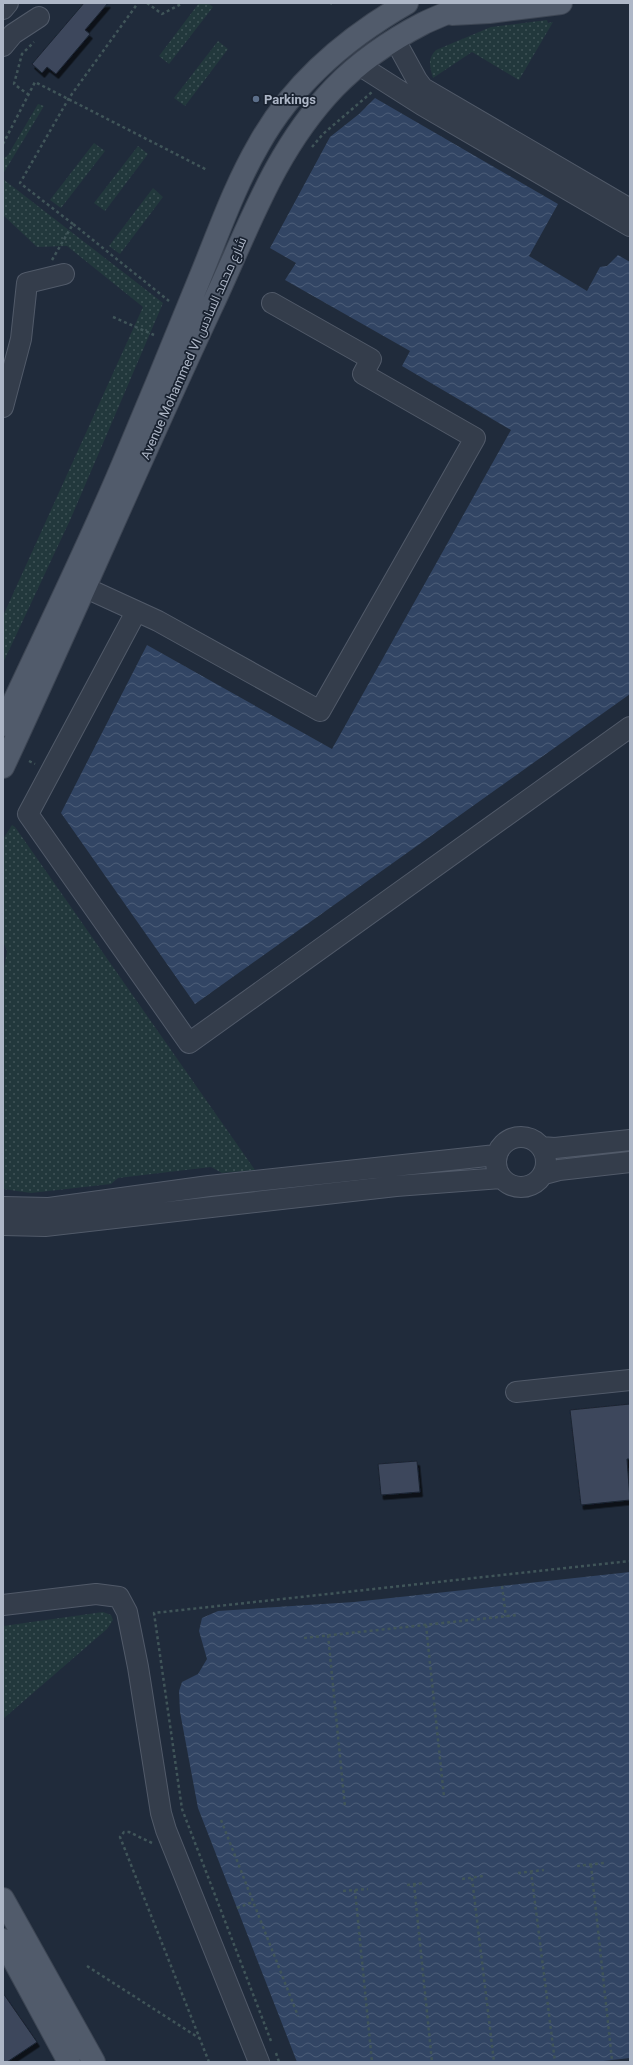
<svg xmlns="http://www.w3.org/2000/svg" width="633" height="2065" viewBox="0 0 633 2065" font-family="Roboto,Cairo,sans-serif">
  <defs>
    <pattern id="grass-dots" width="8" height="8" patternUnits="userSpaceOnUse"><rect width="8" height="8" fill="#22383c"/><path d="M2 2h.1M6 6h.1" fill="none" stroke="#405357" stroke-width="1.8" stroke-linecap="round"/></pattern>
    <pattern id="water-waves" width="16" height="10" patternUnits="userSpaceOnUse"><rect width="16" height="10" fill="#324564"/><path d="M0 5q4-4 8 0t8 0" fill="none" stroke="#4d5e79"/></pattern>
    <filter id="shadow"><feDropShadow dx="2.5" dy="4.5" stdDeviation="0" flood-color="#0009"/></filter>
  </defs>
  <rect width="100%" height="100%" fill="#202b3b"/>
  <path fill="url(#grass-dots)" d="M199,3H208L213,7L169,64L159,56Z
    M547,20L548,23L553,22L519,80L472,52L433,78C430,67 427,59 436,50L491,27Z
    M218,41L228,49L185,106L174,98Z
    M38,104L44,106L3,174V159L8,155Z
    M94,143L105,151L61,208L50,200Z
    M138,146L148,154L105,211L94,203Z
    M3,179L163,303L71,518L3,663V616L143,307L67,246L37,247L3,215Z
    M153,188L163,197L120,254L109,246Z
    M12,825L15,827L255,1170L222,1173L211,1167L118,1178L111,1184L31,1193L3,1189V973L7,951L3,941V839Z
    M103,1612L111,1615L113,1620L107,1629L3,1719V1626Z"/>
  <path fill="url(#water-waves)" d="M375,98L558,204L529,256L587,291L600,267L607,266L618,255L630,262V694L195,1004L61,813L147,645L332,749L511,430L402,366L410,351L285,280L296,263L270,248L330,137L359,114Z
    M630,1572V2058L594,2062H297L198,1808L180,1712L179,1691L182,1682L198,1674L207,1659L199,1631L202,1618L218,1611L354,1602Z"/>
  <path fill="#3c475b" stroke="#1b2432" filter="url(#shadow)" d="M84,3H108L85,30L90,34L56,74L47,67L42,73L32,64Z
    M630,1404V1459H627L630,1500L581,1505L570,1410Z
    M417,1461L420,1492L381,1495L378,1464Z
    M3,1993L37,2042L7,2062H3Z"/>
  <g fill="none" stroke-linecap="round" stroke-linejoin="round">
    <defs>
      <path id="minor" d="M3,9L8,3
        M395,40L417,80L423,88L630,209
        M3,46L13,34L39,17
        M359,65L422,105L630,226
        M3,407L21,339L27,283L64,274
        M86,588L158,621L320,711L475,438L363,374L371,359L272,303
        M136,612L28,814L189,1043L630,727
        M496 1162a25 25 0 1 1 50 0a25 25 0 1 1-50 0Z
        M541,1147L555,1148L630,1140
        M544,1174L559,1170L630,1162
        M3,1207L49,1208L209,1186L496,1155
        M3,1225L45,1226L396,1186L501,1178
        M516,1392L630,1380
        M3,1605L96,1594L119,1597L127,1612L138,1667L161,1813L166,1830L259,2062"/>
      <path id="major" d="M452,14L489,12L561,3
        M3,725C45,634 90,544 128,452C152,395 176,337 199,280C218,234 234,187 259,144C293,83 348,37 407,3
        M3,767C74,615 140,460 211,308C248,230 273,152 334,88C360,61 391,40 424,23C439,16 455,10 470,3
        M3,1899L94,2062
        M3,1940L69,2062"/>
    </defs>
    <use href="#minor" stroke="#515a69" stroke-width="22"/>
    <use href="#major" stroke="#3d4654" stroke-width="24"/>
    <path stroke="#405559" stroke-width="2.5" stroke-dasharray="3 3" stroke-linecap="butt" d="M147,3L162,14L183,3
      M331,3L332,4
      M29,95L14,84L22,54L34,42
      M3,144L35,82L207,170
      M312,147L323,134L372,92
      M73,224L20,183L69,98L138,3
      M52,260L73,224L169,301
      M113,317L154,335
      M29,761L35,764
      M502,1586L506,1617
      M426,1625L444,1797
      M328,1635L345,1807
      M304,1638L517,1615
      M221,1820L298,2016
      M152,1843L129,1832H124L120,1837L209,2062
      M591,1865L612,2060
      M577,1866L604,1863
      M531,1871L555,2062
      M518,1873L544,1870
      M472,1878L494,2062
      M462,1879L483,1876
      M414,1884L432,2062
      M407,1885L425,1883
      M355,1890L372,2062
      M343,1891L368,1889
      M237,1908L253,1902
      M87,1966L199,2038
      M271,2041L182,1809L154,1613L630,1561
      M276,2053L279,2062"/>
    <use href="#minor" stroke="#343d4b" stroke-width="20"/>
    <use href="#major" stroke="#515b6b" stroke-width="22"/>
  </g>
  <circle fill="#5c6f8a" stroke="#192230" stroke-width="1.5" cx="256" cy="99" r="4"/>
  <g text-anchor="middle" stroke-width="3.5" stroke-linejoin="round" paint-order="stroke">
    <g font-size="13" font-weight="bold" fill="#aeb7c7" stroke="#192230" text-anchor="start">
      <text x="264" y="104">Parkings</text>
    </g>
    <g font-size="13" fill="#aeb7c7" stroke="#192230">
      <text transform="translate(193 348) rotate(-66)" y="5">Avenue Mohammed VI شارع محمد السادس</text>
    </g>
  </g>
  <rect width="633" height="2065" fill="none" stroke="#aeb7c7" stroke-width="8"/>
</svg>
